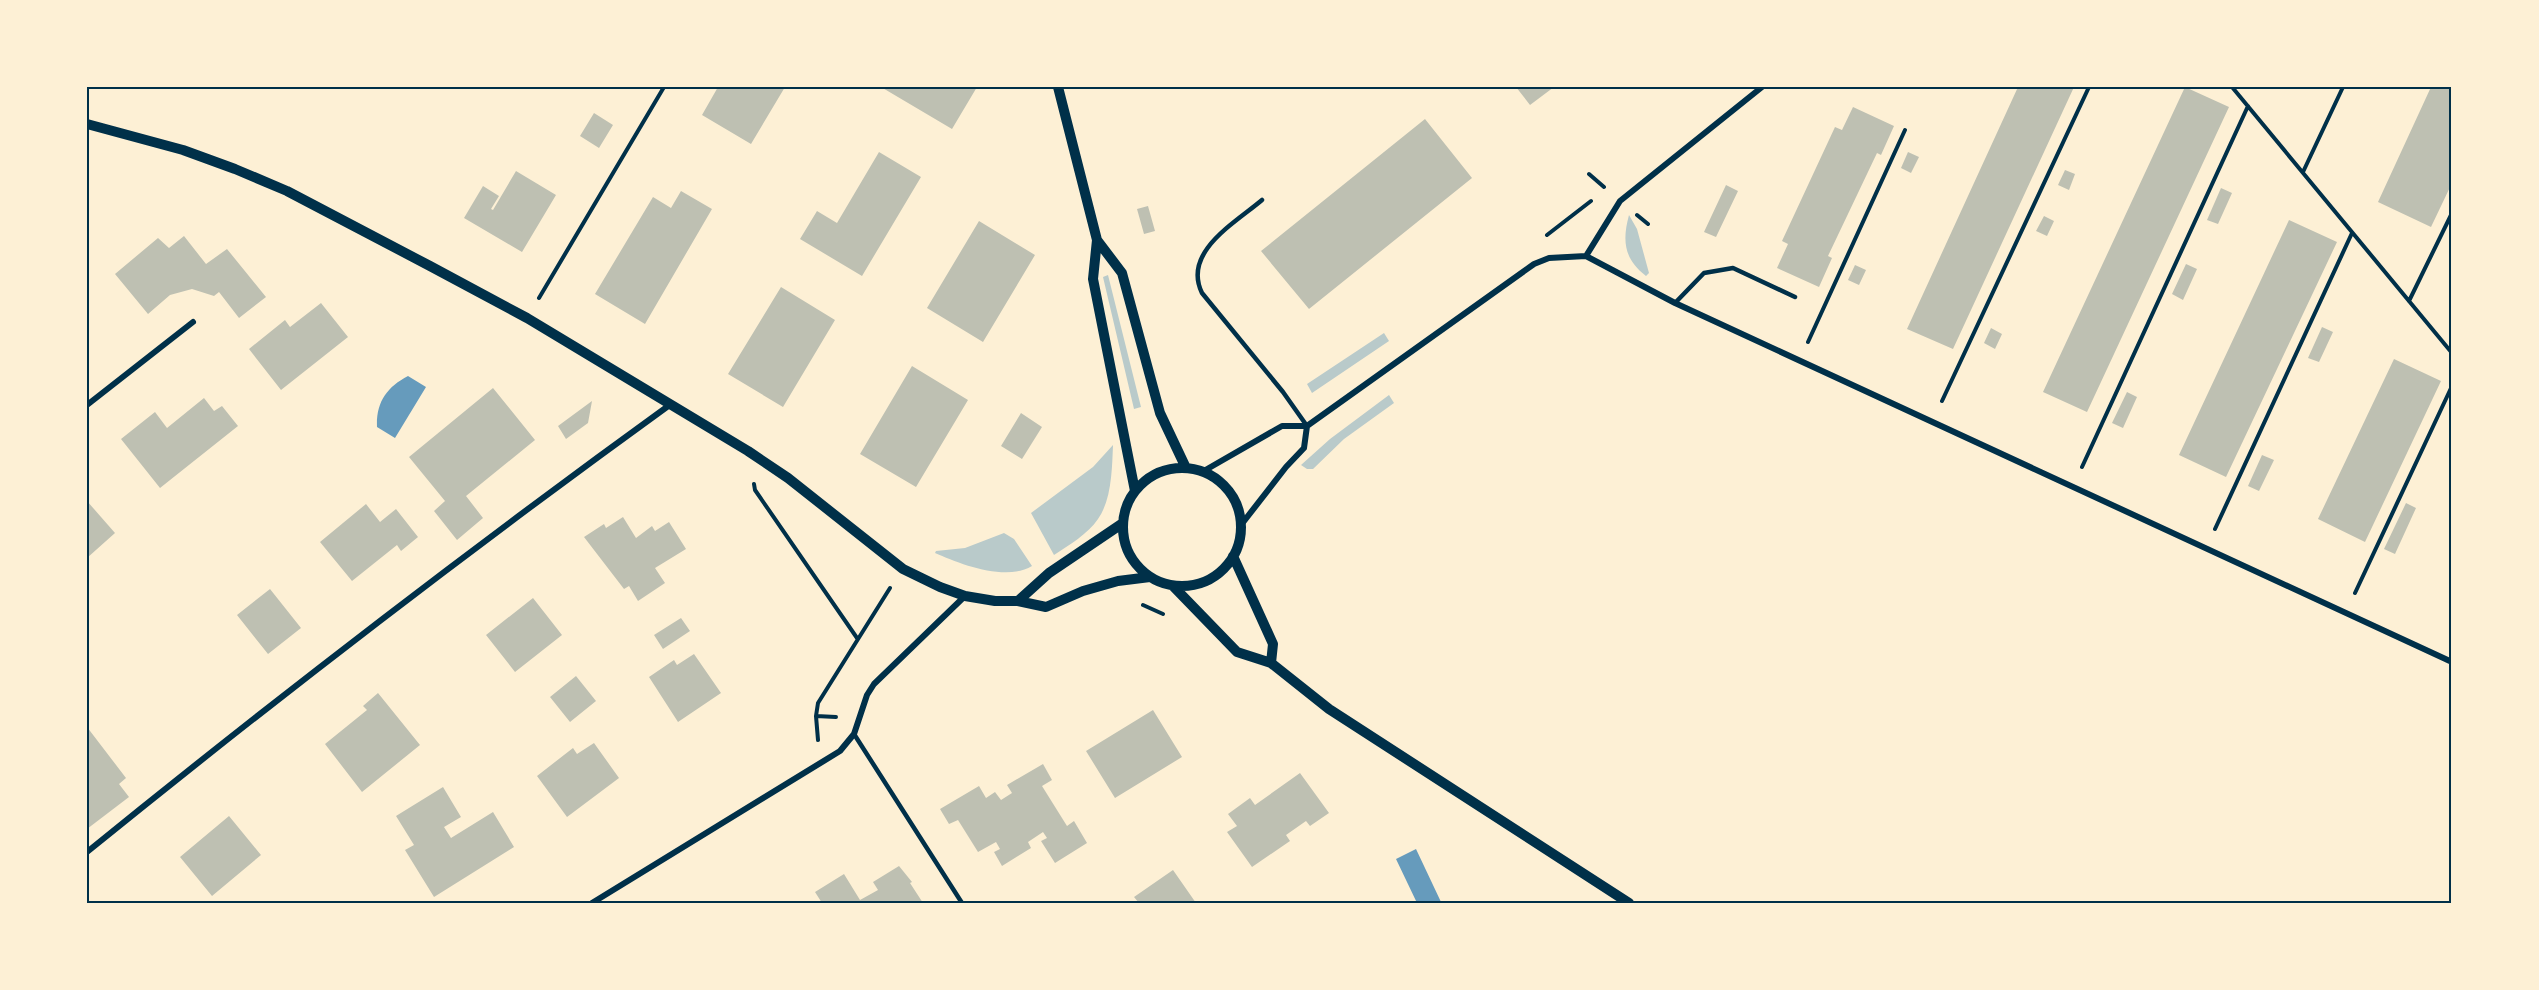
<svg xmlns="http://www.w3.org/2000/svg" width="2539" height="990" viewBox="0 0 2539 990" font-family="Manrope,sans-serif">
  <rect width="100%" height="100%" fill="#fdf0d5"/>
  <path fill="#b9caca" d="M1629,215L1637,229L1649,273L1646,276C1624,259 1622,241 1629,215Z
    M1108,275L1141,407L1134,409L1103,277Z
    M1384,333L1389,341L1312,393L1307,384Z
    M1389,395L1394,403L1344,439L1313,469H1307L1301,465L1330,439Z
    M1113,445C1112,468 1112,499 1098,519C1088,534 1069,545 1054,555L1031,513L1093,467Z
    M1004,533L1014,539L1032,566C1006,582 960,564 935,553L936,551L965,548Z"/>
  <path fill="#669bbc" d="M408,376L426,387L395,438L377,427C376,402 387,387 408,376Z
    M1416,849L1441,902L1439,903H1417L1396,859Z"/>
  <path fill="#bec0b2" d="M718,87H785L751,144L702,115Z
    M881,87H977L952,129Z
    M1516,87H1554L1530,105Z
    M2018,87H2074L1953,349L1907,329Z
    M2185,87L2229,107L2087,412L2043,392Z
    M2431,87H2452V183L2431,227L2378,202Z
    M1853,107L1894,126L1881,155L1877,153L1828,256L1832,258L1819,287L1777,268L1788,244L1782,241L1835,127L1842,130Z
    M594,113L613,125L599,148L580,136Z
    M1425,119L1472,178L1309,309L1261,251Z
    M879,152L921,177L862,276L800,239L817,211L837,223Z
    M1908,152L1919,157L1911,173L1901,168Z
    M2065,170L2075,174L2069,190L2058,185Z
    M516,171L556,195L522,252L464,218L483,186L499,196L491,209L493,210Z
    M1726,185L1738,191L1716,237L1704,232Z
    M2221,188L2232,193L2218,224L2207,220Z
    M681,191L712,209L645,324L595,294L653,197L671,208Z
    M1148,206L1155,231L1144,234L1137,209Z
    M2044,216L2054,221L2047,236L2036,231Z
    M2289,220L2337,242L2226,477L2179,455Z
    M979,221L1035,255L983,342L927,308Z
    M184,236L206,264L227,249L266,297L239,318L219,292L214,296L192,289L170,295L148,314L115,274L158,238L169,248Z
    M2186,264L2197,269L2183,300L2172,294Z
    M1855,265L1866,270L1859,285L1848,280Z
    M781,287L835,320L783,407L728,374Z
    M321,303L348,337L281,390L249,349L285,320L290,327Z
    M2322,327L2333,332L2319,362L2308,358Z
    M1991,328L2002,334L1995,349L1984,343Z
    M2394,359L2441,381L2365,542L2318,519Z
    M912,366L968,400L916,487L860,454Z
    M493,388L535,440L466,496L483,518L457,540L434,511L445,501L409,457Z
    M2127,392L2137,397L2123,428L2112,423Z
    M204,398L214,411L222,406L238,426L160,488L121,439L155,412L167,428Z
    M592,401L588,423L566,439L558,426Z
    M1021,413L1042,427L1022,459L1001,446Z
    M2262,455L2274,460L2259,491L2248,486Z
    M87,501L115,533L87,558Z
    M2406,503L2416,508L2395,554L2384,549Z
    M366,504L380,522L396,509L418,537L401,551L397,545L352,581L320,542Z
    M623,517L636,538L652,526L655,531L669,522L686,549L655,568L665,583L638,601L629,586L624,589L584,537L604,524L606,528Z
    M270,589L301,628L268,654L237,615Z
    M533,598L562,635L515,672L486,635Z
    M681,618L690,631L663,649L654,635Z
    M694,654L721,693L678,722L649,677L674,660L677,665Z
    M576,676L596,701L570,722L550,697Z
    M378,693L420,745L362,792L325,744L367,710L363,706Z
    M1153,710L1182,757L1115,798L1086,751Z
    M87,727L126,778L119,784L129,797L87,829Z
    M594,743L619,778L567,817L537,776L573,748L577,754Z
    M1043,764L1052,780L1042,786L1067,826L1074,821L1087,843L1055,863L1041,841L1047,838L1043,832L1028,842L1031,848L1002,866L994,852L1000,849L996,842L978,852L958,820L949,824L940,809L979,786L986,798L995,792L1001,800L1012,793L1007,785Z
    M1300,773L1329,813L1310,826L1306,821L1286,835L1290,841L1252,867L1227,832L1237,826L1228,814L1250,798L1255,805Z
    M443,787L461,817L444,827L451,838L493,812L514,847L434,897L405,850L414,845L396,816Z
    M229,816L261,855L212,896L180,857Z
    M899,866L912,882L910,883L923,903H822L815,892L844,874L860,900L878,890L873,882Z
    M1173,870L1196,903H1139L1134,897Z"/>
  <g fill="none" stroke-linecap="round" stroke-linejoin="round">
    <path stroke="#003049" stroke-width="4" d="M2232,87L2452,353
      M2303,172L2343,87
      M1589,174L1604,187
      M1637,215L1648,224
      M1547,235L1591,201
      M539,298L664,87
      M2409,301L2452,213
      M1808,342L1905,130
      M1942,401L2089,87
      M2082,467L2248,106
      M754,484L755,490L857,638
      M2215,529L2352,233
      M2355,593L2452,386
      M1143,605L1163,614
      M816,716L836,717
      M818,740L816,716L818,703L890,588"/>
    <path stroke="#003049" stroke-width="4.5" d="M1262,200C1235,223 1182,252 1202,293L1283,392L1307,426
      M1675,303L1704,273L1733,268L1795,297
      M854,734L962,903"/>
    <path stroke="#003049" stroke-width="6" d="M1586,256L1620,201L1762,87
      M87,405L193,322
      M1202,472L1282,426H1307L1534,264L1549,258L1586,256L1675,303L2452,662
      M1241,525L1286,467L1304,448L1307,426
      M87,852C278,697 472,548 671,404
      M592,903L840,751L854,734L867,695L874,684L965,596"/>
    <path stroke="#003049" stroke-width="10" d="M1058,87L1097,240L1093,279L1135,491
      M87,124L183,150L235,169L287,191L430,266L527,318L748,451L788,478L903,569L940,587L965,596L995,601H1018L1046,607L1083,591L1118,581L1150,577
      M1097,240L1122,273L1160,413L1186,468
      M1123 527a59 59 0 1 1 118 0a59 59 0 1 1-118 0Z
      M1233,556L1273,644L1271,663
      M1173,586L1237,652L1271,663L1329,709L1629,903
      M1018,601L1049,573L1123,523"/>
  </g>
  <rect width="2539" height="990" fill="none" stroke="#fdf0d5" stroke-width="177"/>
  <rect x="88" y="88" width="2362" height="814" fill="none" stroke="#003049" stroke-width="2"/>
</svg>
